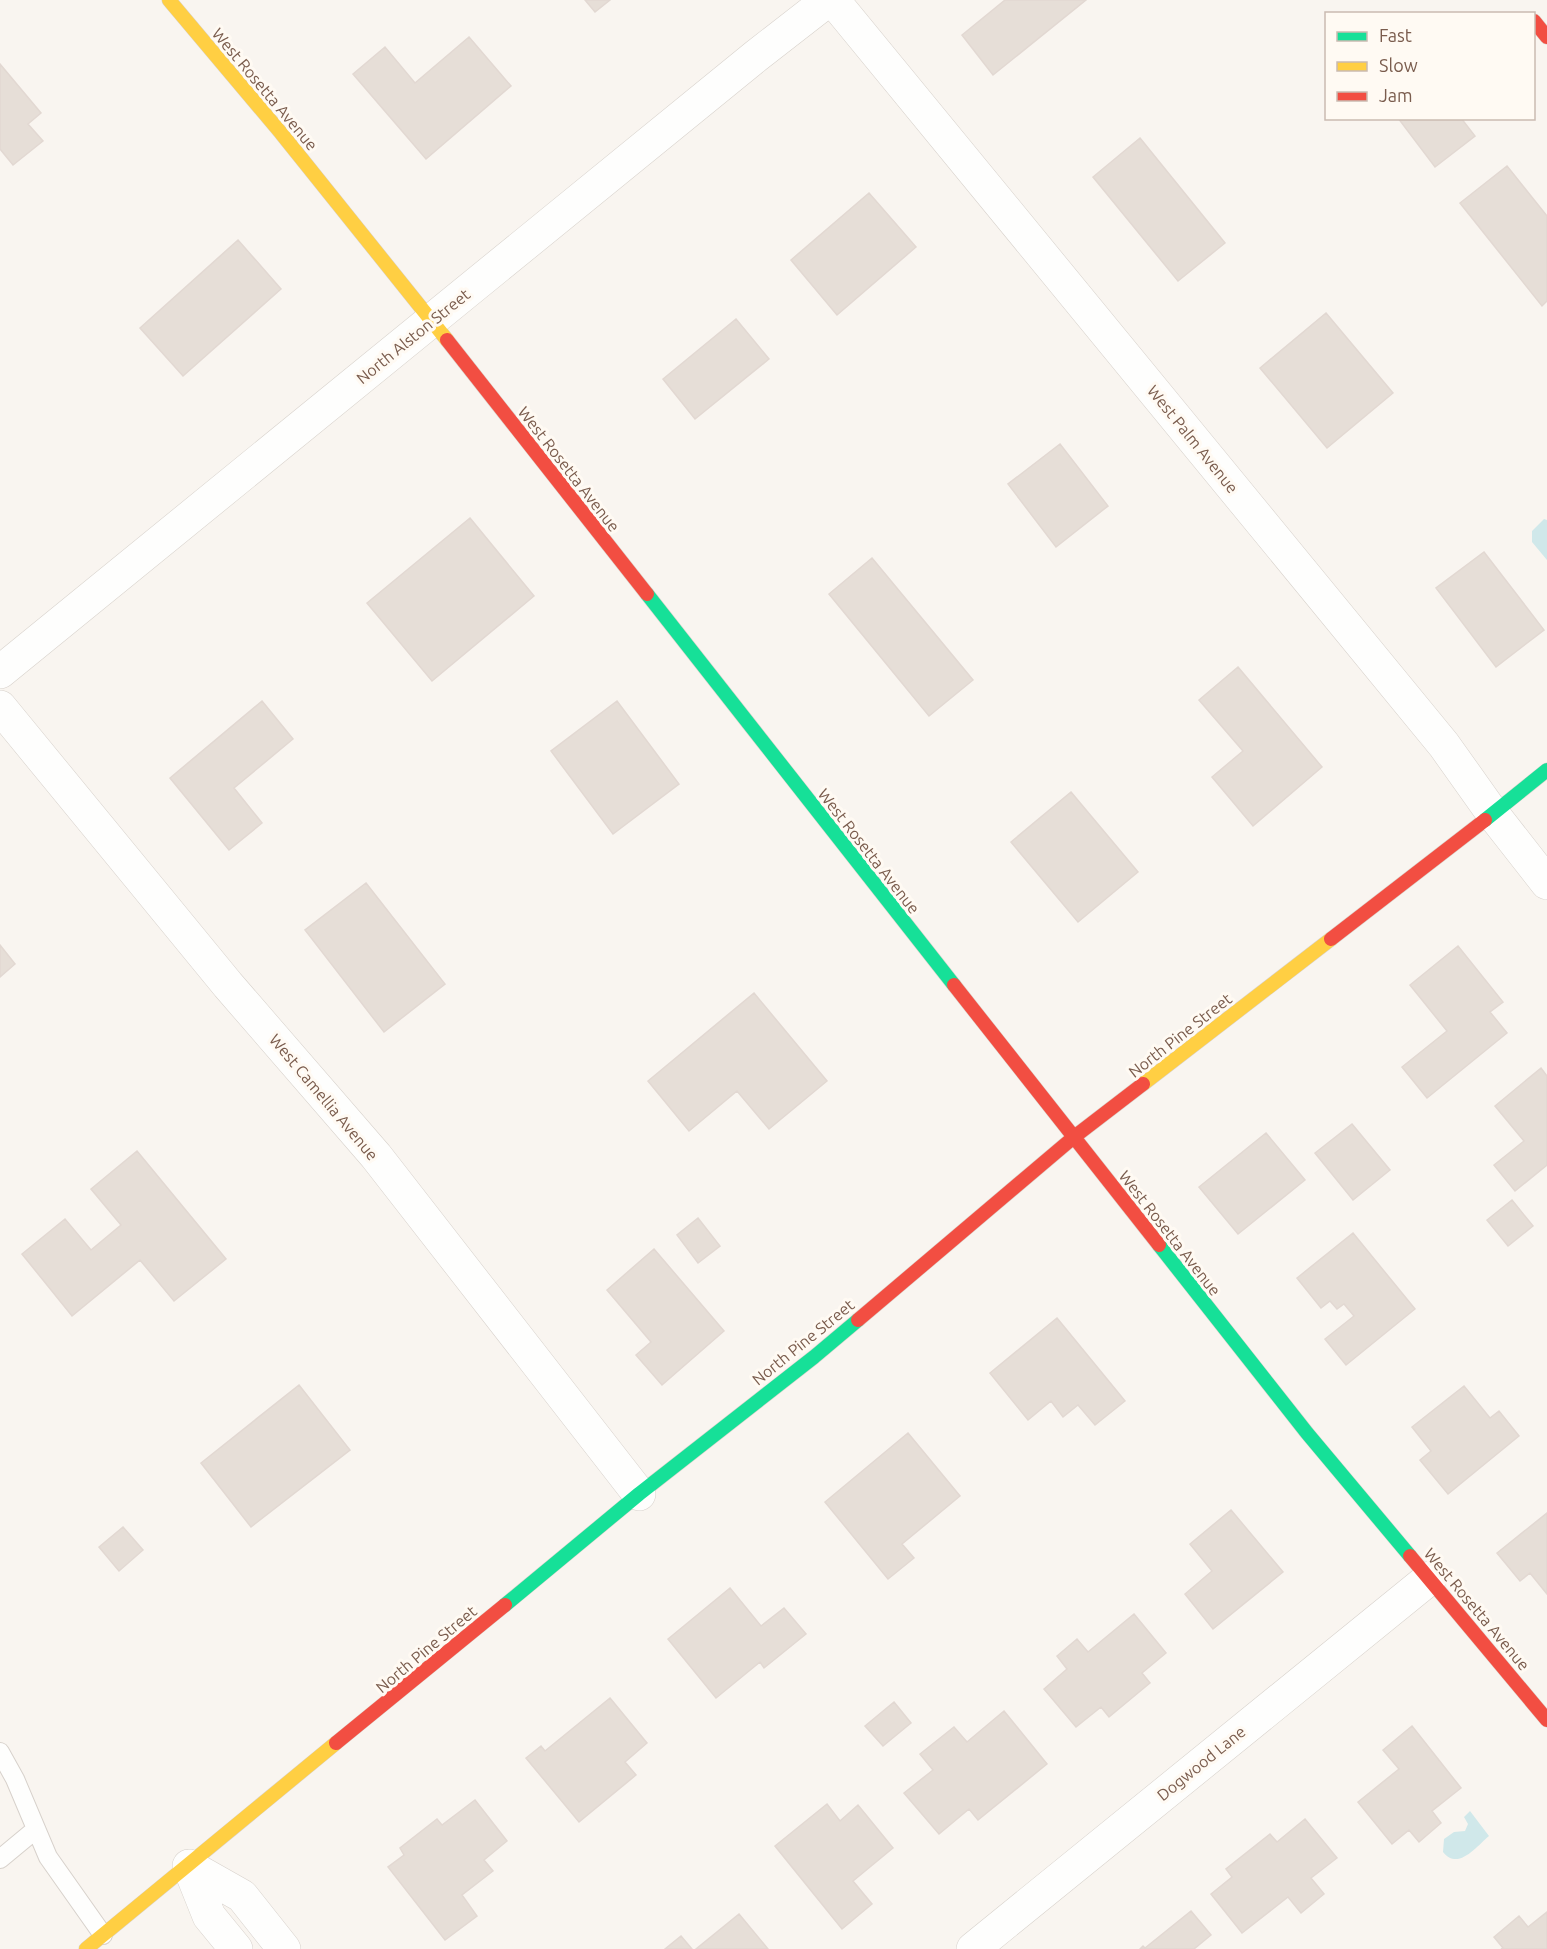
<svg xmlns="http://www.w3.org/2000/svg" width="1547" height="1949" viewBox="0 0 1547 1949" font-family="Ubuntu,sans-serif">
  <rect width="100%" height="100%" fill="#f9f5f0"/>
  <path fill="#d0e8ea" d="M1544,519L1547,520V560L1532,542V531Z
    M1470,1811L1489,1836C1476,1847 1458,1871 1443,1852L1444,1839L1454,1832L1465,1831L1468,1824L1464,1817Z"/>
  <path fill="#e6ded7" stroke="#e2d8d2" stroke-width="1.5" d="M585,0H610L595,12Z
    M1005,0H1086L993,75L962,35Z
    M469,37L511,86L426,159L353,74L385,47L415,83Z
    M0,64L41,113L28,124L43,141L13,165L0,149Z
    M1398,118H1461L1475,136L1435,167Z
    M1140,138L1225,243L1178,281L1093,177Z
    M1507,166L1547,216V301L1542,306L1460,203Z
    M869,193L916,247L837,315L791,260Z
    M238,240L281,289L183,376L140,328Z
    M1326,313L1393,393L1327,448L1260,368Z
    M736,319L769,359L695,419L663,379Z
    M1060,444L1108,506L1056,547L1008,484Z
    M470,518L534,596L432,681L367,603Z
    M1484,552L1544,630L1496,667L1436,588Z
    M872,558L973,680L929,716L829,594Z
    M1238,667L1322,767L1253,826L1212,777L1243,751L1199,700Z
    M262,701L293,739L234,788L262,823L229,850L170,778Z
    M617,701L679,784L613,834L551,751Z
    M1071,792L1138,872L1078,922L1011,842Z
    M366,883L445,984L384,1032L305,930Z
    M0,945L15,964L0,977Z
    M1458,946L1503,1002L1490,1012L1507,1033L1427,1098L1402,1067L1447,1031L1410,985Z
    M754,993L827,1081L769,1129L737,1091L689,1131L648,1081Z
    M1541,1068L1547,1076V1165L1515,1191L1494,1165L1524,1141L1495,1106Z
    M1352,1124L1390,1170L1353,1200L1315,1153Z
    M1266,1133L1305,1180L1238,1234L1199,1187Z
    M137,1151L226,1259L174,1301L140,1260L72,1316L22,1254L65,1219L91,1250L121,1225L91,1189Z
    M1512,1200L1533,1226L1508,1246L1487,1220Z
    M698,1218L720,1246L698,1263L677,1235Z
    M1353,1233L1415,1309L1346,1365L1325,1339L1354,1316L1344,1304L1337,1309L1330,1301L1321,1308L1297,1278Z
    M654,1249L724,1331L662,1385L636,1355L651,1342L607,1290Z
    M1057,1318L1125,1401L1095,1425L1078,1405L1063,1417L1051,1401L1028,1420L990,1373Z
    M299,1385L350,1450L251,1527L201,1463Z
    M1464,1386L1490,1418L1499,1411L1519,1436L1448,1494L1420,1460L1431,1451L1412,1427Z
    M908,1433L960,1496L902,1544L914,1558L888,1579L825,1502Z
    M1231,1510L1283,1572L1213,1629L1185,1594L1212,1571L1190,1544Z
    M1547,1513V1594L1530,1573L1520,1581L1497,1553Z
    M123,1527L143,1550L119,1571L99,1547Z
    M730,1588L761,1626L784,1608L806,1634L764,1668L760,1662L716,1698L668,1639Z
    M1134,1614L1166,1653L1142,1673L1150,1683L1109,1717L1101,1707L1076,1727L1044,1689L1067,1669L1057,1656L1077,1639L1088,1652Z
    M610,1698L647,1743L625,1762L636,1775L579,1822L526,1758L541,1746L545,1751Z
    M894,1702L911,1723L883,1746L865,1726Z
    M1004,1711L1047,1764L978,1820L969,1809L939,1834L904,1793L933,1770L920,1754L954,1727L967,1742Z
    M1412,1726L1461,1788L1432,1811L1441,1823L1419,1842L1409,1830L1392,1844L1358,1802L1399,1769L1383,1750Z
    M475,1800L507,1841L484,1860L493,1871L462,1895L477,1916L445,1940L388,1867L404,1855L400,1848L437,1819L442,1825Z
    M827,1804L840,1821L858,1805L893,1848L853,1881L872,1904L842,1929L775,1846Z
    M1305,1819L1337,1858L1311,1878L1324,1894L1301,1913L1288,1897L1242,1933L1211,1894L1232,1877L1226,1869L1270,1834L1277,1842Z
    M1191,1911L1211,1935L1194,1949H1140L1143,1946L1145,1948Z
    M1547,1912V1949H1501L1503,1948L1494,1937L1519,1916L1528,1927Z
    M739,1914L768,1949H696Z
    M681,1936L692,1949H665Z"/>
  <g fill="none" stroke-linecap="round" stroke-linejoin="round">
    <defs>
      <path id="lane" d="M0,1752L15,1779L48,1857L103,1935
        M0,1859L35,1830"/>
      <path id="street" d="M833,0L1444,745L1493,814L1547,883
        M0,672L756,56L828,0
        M0,707L228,985L376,1156L639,1494
        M189,1866L242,1896L284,1949
        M189,1866L209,1916L236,1949
        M973,1949L1430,1578"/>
      <path id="fast" d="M647,594L954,985
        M1485,820L1547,770
        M1159,1245L1307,1433L1410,1556
        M505,1605L639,1494L814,1357L858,1320"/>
      <path id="slow" d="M169,0L281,133L447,340
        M1143,1084L1331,939
        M86,1949L336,1743"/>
      <path id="jam" d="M1534,21L1547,37
        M447,340L647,594
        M1331,939L1485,820
        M954,985L1159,1245
        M858,1320L1074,1137L1143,1084
        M1410,1556L1547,1720
        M336,1743L505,1605"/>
    </defs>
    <use href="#lane" stroke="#d7d1cb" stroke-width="20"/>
    <use href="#street" stroke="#d7d1cb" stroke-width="34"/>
    <use href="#fast" stroke="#d9d2cb" stroke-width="15"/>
    <use href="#slow" stroke="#d9d2cb" stroke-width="15"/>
    <use href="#jam" stroke="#d9d2cb" stroke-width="15"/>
    <use href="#lane" stroke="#fefefd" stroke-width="18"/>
    <use href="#street" stroke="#fefefd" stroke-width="33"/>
    <use href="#fast" stroke="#16e098" stroke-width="14"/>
    <use href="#slow" stroke="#ffcf43" stroke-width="14"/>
    <use href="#jam" stroke="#f24e42" stroke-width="14"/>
  </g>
  <g text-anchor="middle" stroke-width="6" stroke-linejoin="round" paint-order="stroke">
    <g font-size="16" fill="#7a5c4d" stroke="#fffaf3">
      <text transform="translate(265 89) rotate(50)" y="6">West Rosetta Avenue</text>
      <text transform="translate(413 336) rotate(-39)" y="6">North Alston Street</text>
      <text transform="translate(1193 439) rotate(51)" y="6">West Palm Avenue</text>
      <text transform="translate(569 469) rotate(52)" y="6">West Rosetta Avenue</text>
      <text transform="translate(869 851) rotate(52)" y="6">West Rosetta Avenue</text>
      <text transform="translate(1180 1035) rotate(-38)" y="6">North Pine Street</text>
      <text transform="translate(324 1097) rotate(50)" y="6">West Camellia Avenue</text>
      <text transform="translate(1170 1233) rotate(52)" y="6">West Rosetta Avenue</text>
      <text transform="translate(803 1342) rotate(-39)" y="6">North Pine Street</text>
      <text transform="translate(1477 1609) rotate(50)" y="6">West Rosetta Avenue</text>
      <text transform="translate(426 1649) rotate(-40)" y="6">North Pine Street</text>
      <text transform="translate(1201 1763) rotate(-39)" y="6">Dogwood Lane</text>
    </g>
  </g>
  <rect x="1325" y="12" width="210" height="108" fill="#fffaf3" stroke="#cabbb1" stroke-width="1.5"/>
  <rect x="1337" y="32" width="30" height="9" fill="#16e098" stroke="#cabbb1" stroke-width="1.5"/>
  <text x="1379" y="42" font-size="18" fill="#7a5c4d">Fast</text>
  <rect x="1337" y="62" width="30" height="9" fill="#ffcf43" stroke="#cabbb1" stroke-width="1.5"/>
  <text x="1379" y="72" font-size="18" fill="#7a5c4d">Slow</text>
  <rect x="1337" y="92" width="30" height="9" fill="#f24e42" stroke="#cabbb1" stroke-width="1.5"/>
  <text x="1379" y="102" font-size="18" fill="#7a5c4d">Jam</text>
</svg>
